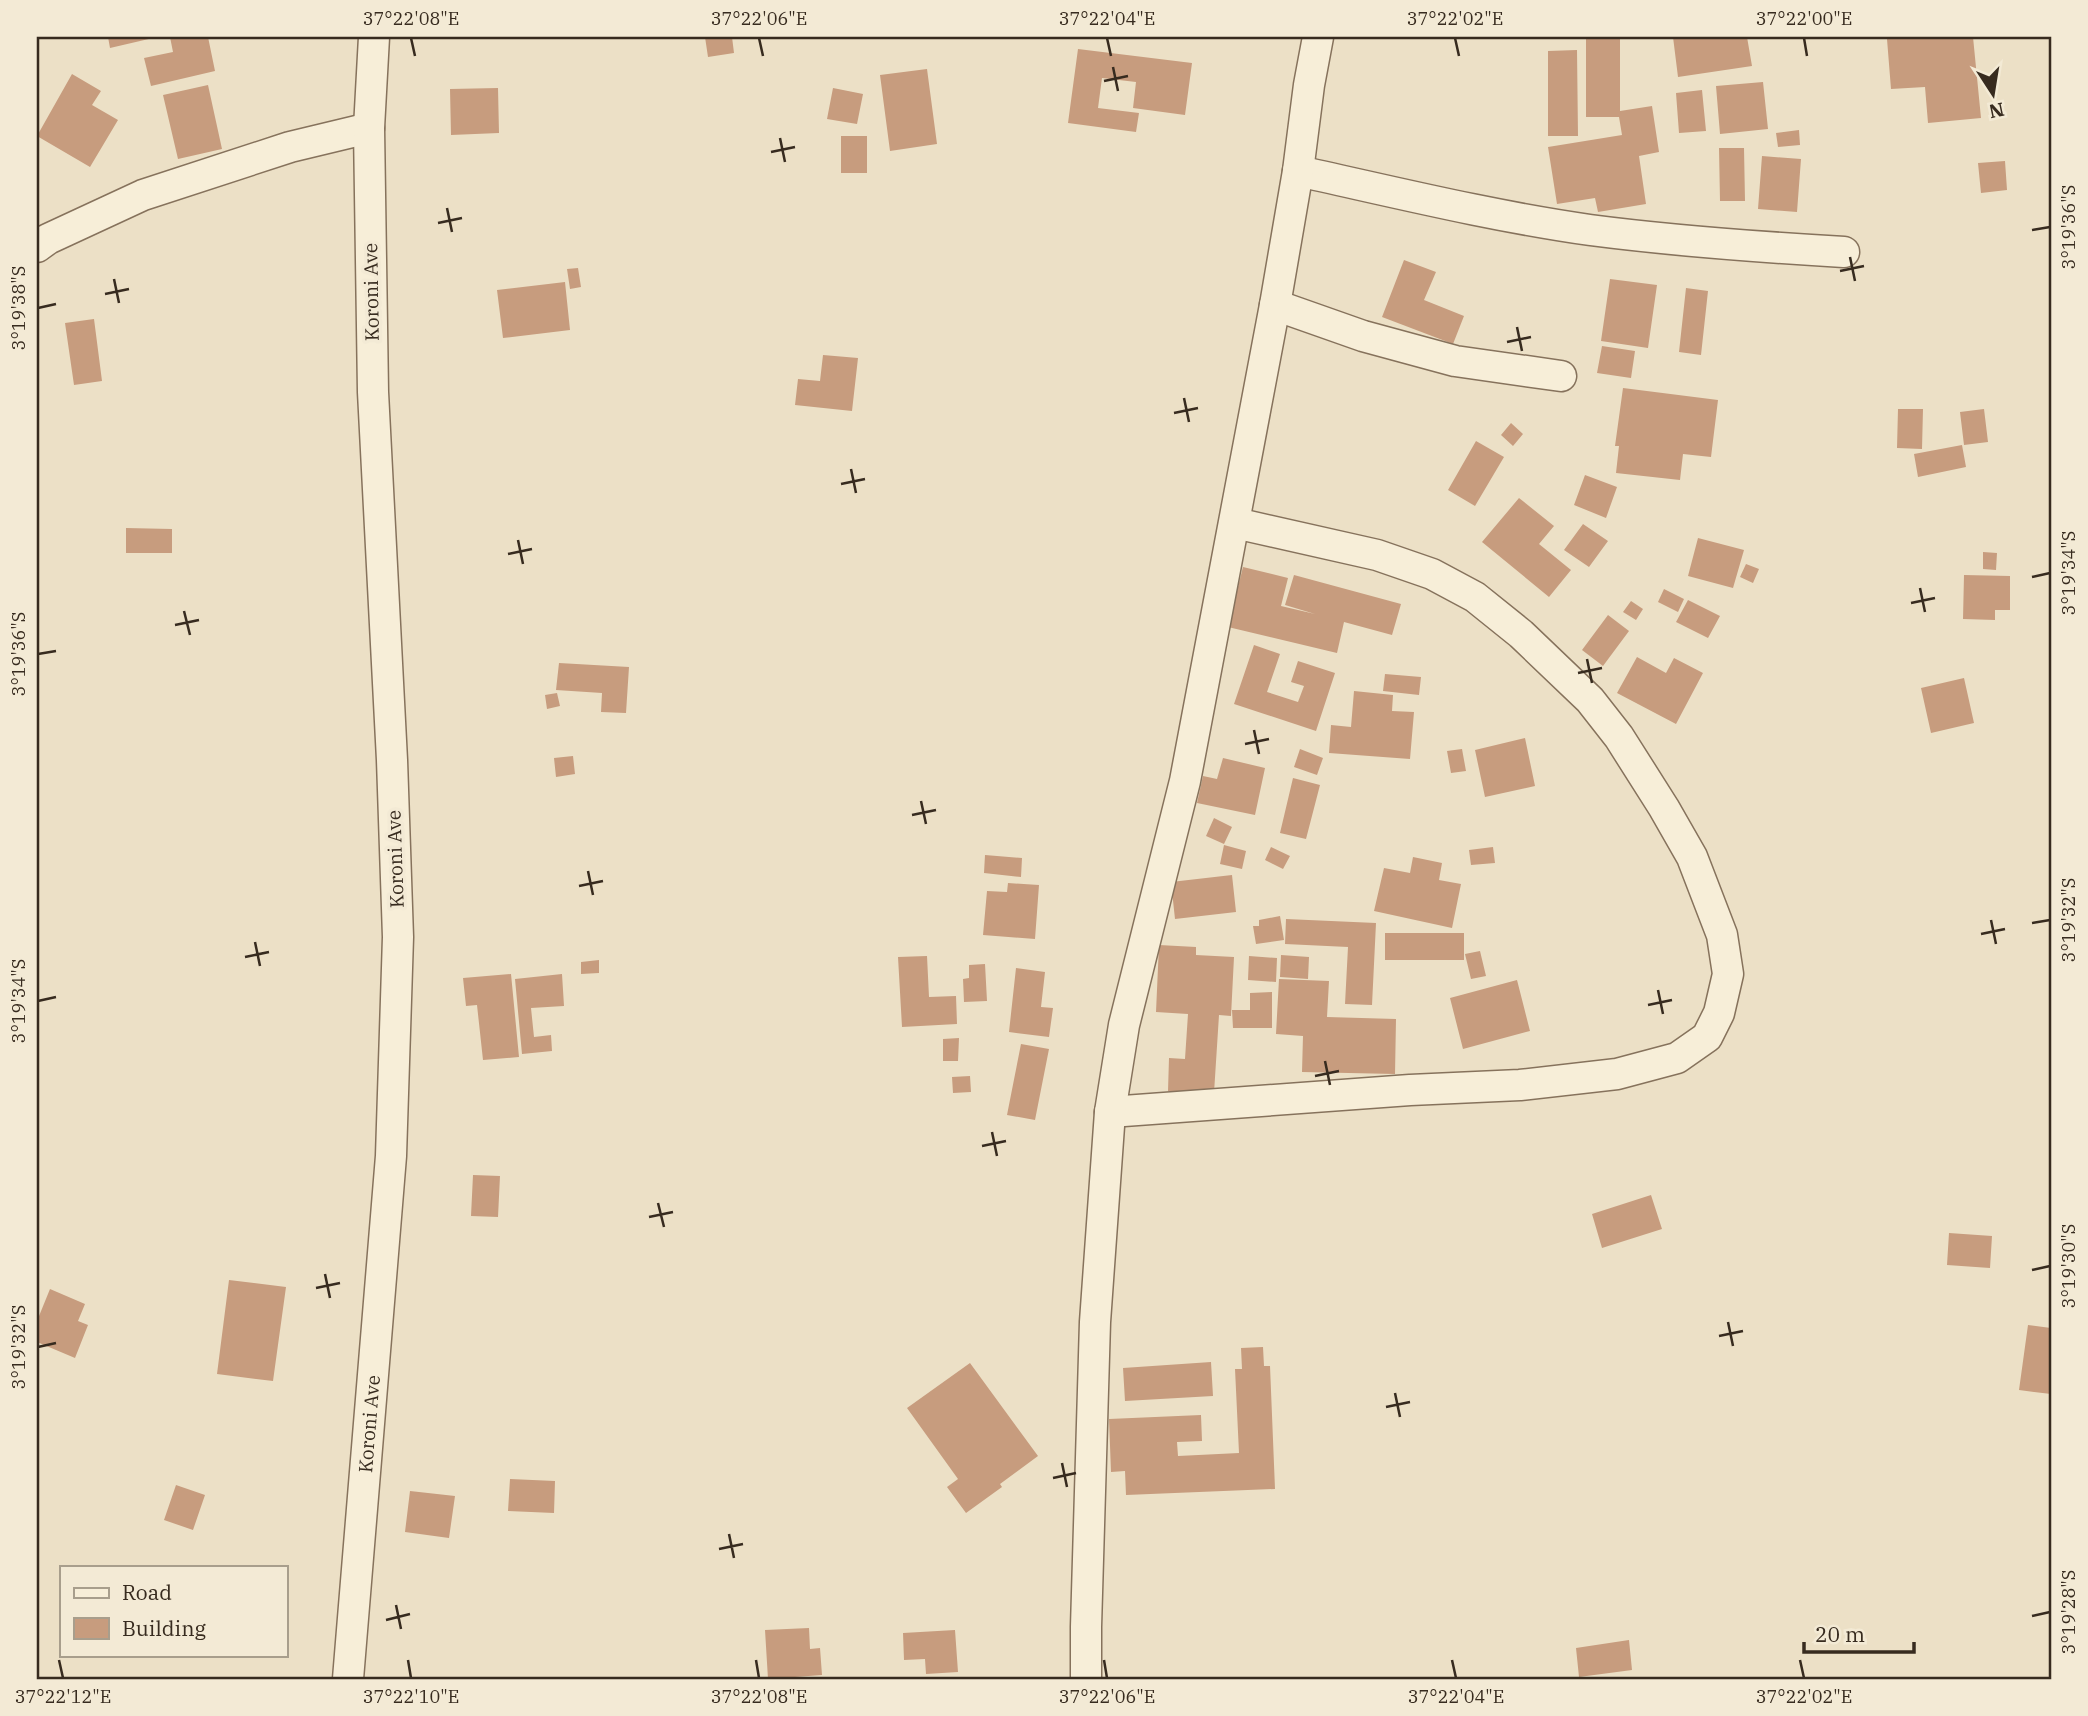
<svg xmlns="http://www.w3.org/2000/svg" width="2088" height="1716" viewBox="0 0 2088 1716" font-family="'IBM Plex Serif',serif">
  <rect width="100%" height="100%" fill="#ece0c6"/>
  <path fill="#c79c7e" d="M108,37H152L153,38L110,48Z
    M170,37H208L215,71L151,86L144,58L173,52Z
    M705,37H732L734,53L708,57Z
    M1586,37H1620V111L1652,106L1659,152L1639,156L1646,204L1598,212L1595,198L1557,204L1548,147L1622,135L1619,117H1586Z
    M1673,37H1747L1752,66L1678,77Z
    M1907,37H1973L1981,118L1928,123L1925,87L1891,89L1887,39Z
    M1078,49L1192,63L1185,115L1133,108L1136,82L1102,78L1098,108L1139,113L1136,132L1068,123Z
    M1577,50L1578,136H1548V51Z
    M927,69L937,144L890,151L880,75Z
    M72,74L101,91L92,105L118,120L90,167L37,136Z
    M1763,82L1768,129L1720,134L1716,86Z
    M208,85L222,149L178,159L163,95Z
    M498,88L499,133L451,135L450,89Z
    M833,88L863,94L857,124L827,119Z
    M1702,90L1706,131L1679,133L1676,93Z
    M1799,130L1800,145L1778,147L1776,133Z
    M841,136H867V173H841Z
    M1719,148H1744L1745,201H1720Z
    M1762,156L1801,159L1797,212L1758,209Z
    M2005,161L2007,190L1981,193L1978,163Z
    M1404,260L1436,272L1424,300L1464,316L1453,344L1382,317Z
    M578,268L581,287L570,289L567,269Z
    M1610,279L1657,285L1648,348L1601,341Z
    M565,282L570,330L503,338L497,290Z
    M1686,288L1708,291L1701,355L1679,352Z
    M94,319L102,381L74,385L65,323Z
    M1602,346L1635,351L1631,378L1597,373Z
    M823,355L858,358L852,411L795,405L798,379L820,381Z
    M1623,388L1718,400L1711,457L1683,454L1680,480L1616,473L1619,446H1615Z
    M1898,409H1923L1922,449L1897,448Z
    M1984,409L1988,442L1964,445L1960,412Z
    M1511,423L1523,434L1513,446L1501,435Z
    M1476,441L1504,457L1475,506L1448,490Z
    M1962,445L1966,467L1918,477L1914,454Z
    M1585,475L1617,487L1606,518L1574,505Z
    M1519,498L1554,526L1539,544L1571,570L1549,597L1482,542Z
    M1583,524L1608,541L1589,567L1564,550Z
    M126,528L172,529V553H126Z
    M1698,538L1744,550L1733,588L1688,576Z
    M1983,552L1997,553L1996,570L1983,569Z
    M1746,564L1759,569L1753,583L1740,577Z
    M1243,567L1288,578L1281,606L1315,614L1285,605L1294,575L1401,604L1392,635L1344,622L1337,653L1228,627Z
    M1964,575L2010,576V610H1995V620L1963,619Z
    M1664,589L1684,599L1678,612L1658,602Z
    M1688,600L1720,616L1708,638L1676,622Z
    M1631,601L1643,609L1636,620L1623,612Z
    M1608,615L1629,631L1603,666L1582,650Z
    M1254,645L1280,654L1267,692L1298,702L1304,686L1291,682L1298,661L1335,673L1316,731L1234,704Z
    M1637,657L1666,673L1674,658L1703,673L1676,724L1617,693Z
    M559,663L629,667L626,713L601,712L602,693L556,690Z
    M1385,674L1421,677L1419,695L1383,691Z
    M1964,678L1974,723L1931,733L1921,688Z
    M1354,691L1393,695L1392,711L1414,712L1410,759L1329,753L1331,725L1351,727Z
    M557,693L560,706L547,709L545,695Z
    M1525,738L1535,786L1485,797L1475,750Z
    M1300,749L1323,758L1317,775L1294,767Z
    M1462,749L1466,771L1451,773L1447,751Z
    M573,756L575,774L556,777L554,758Z
    M1223,758L1265,768L1255,815L1197,803L1203,776L1217,779Z
    M1293,778L1320,785L1306,839L1280,833Z
    M1214,818L1232,827L1224,844L1206,836Z
    M1224,845L1246,851L1242,869L1220,864Z
    M1271,847L1290,856L1283,869L1265,860Z
    M1493,847L1495,863L1471,865L1469,850Z
    M985,855L1022,858L1021,877L984,873Z
    M1413,857L1442,863L1439,880L1461,884L1452,928L1374,911L1384,868L1410,873Z
    M1232,875L1236,912L1175,919L1171,882Z
    M1008,883L1039,885L1035,939L983,935L987,891L1007,892Z
    M1280,916L1284,940L1256,944L1253,926H1259V920Z
    M1286,919L1376,923L1372,1005L1345,1004L1348,947L1285,944Z
    M1385,933H1464V960H1385Z
    M1159,945L1196,947V955L1234,957L1231,1016L1219,1015L1214,1093L1168,1091L1169,1058L1185,1059L1188,1014L1156,1012Z
    M1480,951L1486,976L1471,979L1465,954Z
    M1281,955L1309,957L1308,979L1280,977Z
    M927,956L929,997L956,996L957,1024L902,1027L898,957Z
    M1249,956L1277,958L1276,982L1248,980Z
    M599,960V973L581,974V962Z
    M985,964L987,1001L964,1002L963,979L969,978V965Z
    M1016,968L1045,972L1041,1007L1053,1008L1049,1037L1009,1032Z
    M511,974L519,1057L483,1060L477,1005L466,1006L463,978Z
    M562,974L564,1006L531,1008L534,1037L551,1035L552,1051L522,1054L515,979Z
    M1279,979L1329,981L1327,1017L1396,1019L1395,1074L1302,1072L1303,1036L1276,1034Z
    M1517,980L1530,1031L1463,1049L1450,998Z
    M1272,992V1028H1233L1232,1010H1250V993Z
    M959,1038L958,1061H943V1039Z
    M1021,1044L1049,1049L1035,1120L1007,1115Z
    M970,1076L971,1092L953,1093L952,1077Z
    M473,1175L500,1176L498,1217L471,1216Z
    M1651,1195L1662,1229L1602,1248L1592,1214Z
    M1949,1233L1992,1236L1990,1268L1947,1265Z
    M229,1280L286,1287L273,1381L217,1374Z
    M50,1289L85,1304L78,1321L88,1325L75,1358L37,1342V1321Z
    M2028,1325L2051,1328V1394L2019,1390Z
    M1263,1347L1264,1366H1270L1275,1489L1126,1495L1125,1471L1111,1472L1109,1419L1201,1415L1202,1441L1177,1442L1178,1456L1239,1453L1235,1369H1242L1241,1348Z
    M1211,1362L1213,1396L1125,1401L1123,1368Z
    M970,1363L1038,1456L1000,1484L1002,1487L966,1513L947,1487L958,1479L907,1408Z
    M510,1479L555,1481L554,1513L508,1511Z
    M176,1485L205,1495L193,1530L164,1520Z
    M410,1491L455,1496L449,1538L405,1532Z
    M809,1628L810,1649L820,1648L822,1675L768,1679L765,1630Z
    M955,1630L958,1672L926,1674L925,1659L904,1660L903,1633Z
    M1629,1640L1632,1670L1579,1677L1576,1648Z"/>
  <g fill="none" stroke-linecap="round" stroke-linejoin="round">
    <defs>
      <g id="street">
        <path d="M1298,171C1394,192 1491,216 1590,230C1674,241 1759,247 1844,252"/>
        <path d="M37,247L48,239L143,195L290,147L369,128"/>
        <path d="M1275,305L1363,336L1455,361L1561,376"/>
        <path d="M1110,1112L1410,1090L1520,1085L1617,1074L1677,1058L1707,1037L1719,1013L1728,974L1722,935L1692,857L1664,808L1619,737L1590,700L1521,634L1475,597L1432,574L1377,555L1235,523"/>
        <path id="s1" d="M348,1679L391,1156L398,937L392,760L373,392L369,128L374,37"/>
        <path d="M1086,1679V1627L1095,1322L1110,1112L1124,1025L1185,781L1275,305L1298,171L1309,85L1318,37"/>
      </g>
    </defs>
    <use href="#street" stroke="#86725c" stroke-width="33"/>
    <use href="#street" stroke="#f7eed8" stroke-width="30"/>
  </g>
  <path fill="none" stroke="#372b1f" stroke-width="2.5" d="M411,38L415,56M759,38L763,56M1107,38L1111,56M1455,38L1459,56M1804,38L1807,56M1113,67L1118,91M1104,81L1128,76M780,138L785,162M771,152L795,147M447,208L452,232M438,223L462,218M2032,230L2050,227M1850,257L1855,281M1840,271L1864,266M114,279L119,303M105,294L129,289M38,308L56,304M1517,327L1522,351M1507,342L1531,337M1184,398L1189,422M1174,413L1198,408M851,469L856,493M841,484L865,479M518,540L523,564M508,554L532,549M2032,577L2050,573M1920,588L1925,612M1911,603L1935,598M184,611L190,635M175,625L199,620M38,654L56,651M1587,659L1592,683M1578,673L1602,668M1254,730L1259,754M1245,744L1269,739M921,801L926,824M912,815L936,810M588,871L593,895M579,886L603,881M1991,920L1996,944M2032,923L2050,920M1981,934L2005,929M255,942L260,966M245,957L269,952M1658,990L1663,1014M38,1001L56,997M1648,1005L1672,1000M1325,1061L1330,1085M1315,1076L1339,1071M992,1132L997,1156M982,1146L1006,1141M658,1203L664,1227M649,1217L673,1212M2032,1270L2050,1266M325,1274L330,1298M316,1288L340,1283M1728,1322L1733,1346M1719,1336L1743,1331M38,1347L56,1343M1395,1393L1400,1417M1386,1407L1410,1402M1062,1463L1067,1487M1053,1478L1076,1473M729,1534L734,1558M719,1549L743,1544M396,1605L401,1629M2032,1616L2050,1612M386,1620L410,1614M59,1660L63,1678M408,1660L411,1678M756,1660L759,1678M1104,1660L1107,1678M1452,1660L1456,1678M1800,1660L1804,1678"/>
  <g text-anchor="middle" stroke-width="7" stroke-linejoin="round" paint-order="stroke">
    <g font-size="19" fill="#372b1f" stroke="#f3ead5">
      <text transform="translate(371 292) rotate(-91)" y="7">Koroni Ave</text>
      <text transform="translate(395 859) rotate(-92)" y="7">Koroni Ave</text>
      <text dy="7" stroke="none"><textPath href="#s1" startOffset="256">Koroni Ave</textPath></text>
    </g>
  </g>
  <rect width="2088" height="1716" fill="none" stroke="#f3ead5" stroke-width="77"/>
  <rect x="60" y="1566" width="228" height="91" fill="#f3ead5" stroke="#a89e8c" stroke-width="2"/>
  <rect x="74" y="1588" width="35" height="10" fill="#f7eed8" stroke="#a89e8c" stroke-width="2"/>
  <text x="122" y="1600" font-size="21" fill="#372b1f">Road</text>
  <rect x="74" y="1618" width="35" height="21" fill="#c79c7e" stroke="#a89e8c" stroke-width="2"/>
  <text x="122" y="1636" font-size="21" fill="#372b1f">Building</text>
  <g transform="translate(1993 94) rotate(168)" stroke="#f3ead5" stroke-width="5" paint-order="stroke">
  <path d="M0-5L12 26L0 18L-12 26Z" fill="#372b1f"/>
  <text y="-10" font-size="19" font-weight="bold" text-anchor="middle" fill="#372b1f">N</text>
  </g>
  <path d="M1804 1642v10h110v-10" fill="none" stroke="#372b1f" stroke-width="3.5"/>
  <text x="1815" y="1642" font-size="21" fill="#372b1f" stroke="#f3ead5" stroke-width="5" paint-order="stroke">20 m</text>
  <rect x="38" y="38" width="2012" height="1640" fill="none" stroke="#372b1f" stroke-width="2.5"/>
  <g font-size="18" text-anchor="middle" fill="#372b1f">
    <text x="411" y="25">37°22'08"E</text>
    <text x="759" y="25">37°22'06"E</text>
    <text x="1107" y="25">37°22'04"E</text>
    <text x="1455" y="25">37°22'02"E</text>
    <text x="1804" y="25">37°22'00"E</text>
    <text transform="translate(2069 227) rotate(-90)" y="6">3°19'36"S</text>
    <text transform="translate(19 308) rotate(-90)" y="6">3°19'38"S</text>
    <text transform="translate(2069 573) rotate(-90)" y="6">3°19'34"S</text>
    <text transform="translate(19 654) rotate(-90)" y="6">3°19'36"S</text>
    <text transform="translate(2069 920) rotate(-90)" y="6">3°19'32"S</text>
    <text transform="translate(19 1001) rotate(-90)" y="6">3°19'34"S</text>
    <text transform="translate(2069 1266) rotate(-90)" y="6">3°19'30"S</text>
    <text transform="translate(19 1347) rotate(-90)" y="6">3°19'32"S</text>
    <text transform="translate(2069 1612) rotate(-90)" y="6">3°19'28"S</text>
    <text x="63" y="1703">37°22'12"E</text>
    <text x="411" y="1703">37°22'10"E</text>
    <text x="759" y="1703">37°22'08"E</text>
    <text x="1107" y="1703">37°22'06"E</text>
    <text x="1456" y="1703">37°22'04"E</text>
    <text x="1804" y="1703">37°22'02"E</text>
  </g>
</svg>
